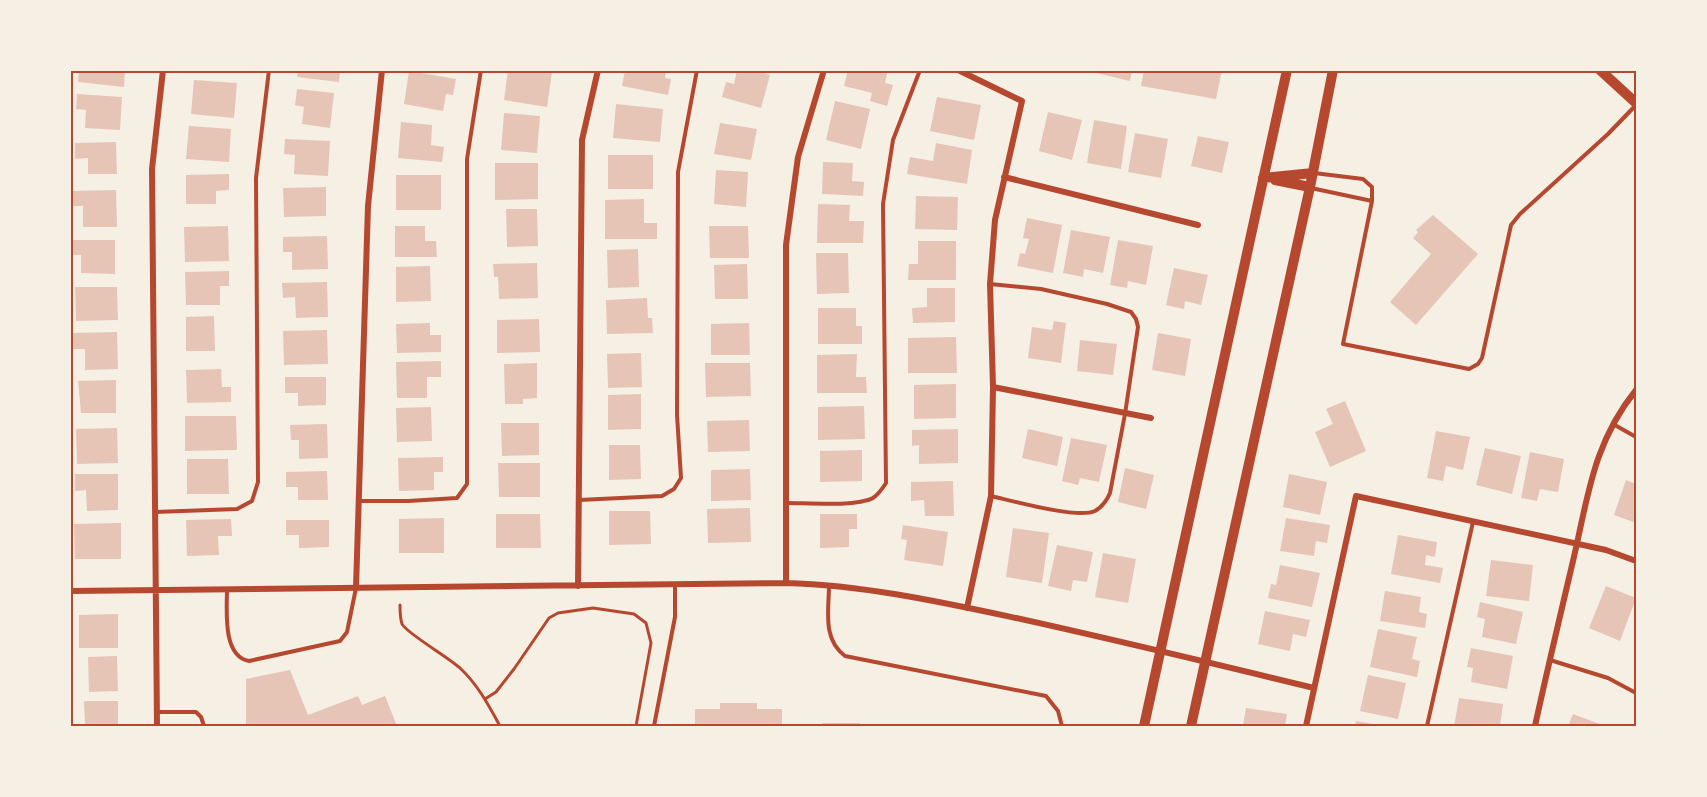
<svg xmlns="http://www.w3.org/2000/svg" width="1707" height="797" viewBox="0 0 1707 797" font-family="Montserrat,sans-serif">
  <rect width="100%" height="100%" fill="#f6efe4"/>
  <path fill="#e6c5b7" d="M79,70H125L124,87L78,82Z
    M298,70H340L339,82L297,77Z
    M508,70L552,72L547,107L504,100Z
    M625,70H666L665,78L671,79L668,95L622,86Z
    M737,70H754L770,75L761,108L722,97L726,82L734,84Z
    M848,70H888L885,83L893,85L887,106L870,101L872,93L844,86Z
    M1084,70H1132L1130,81Z
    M1144,70H1222L1216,99L1141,86Z
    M409,71L456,79L453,95L446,94L443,111L404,104Z
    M194,80L237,83L234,118L191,114Z
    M297,89L334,93L330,128L302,124L304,107L295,105Z
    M77,94L122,97L120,130L85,128L86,110L76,109Z
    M937,97L981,105L974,140L930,131Z
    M835,101L870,109L861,149L826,140Z
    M616,104L663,109L660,142L613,138Z
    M1048,112L1082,120L1072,160L1039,151Z
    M504,113L540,116L537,153L501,150Z
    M1094,120L1127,126L1121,169L1087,163Z
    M401,122L432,125L431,145L444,147L442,162L398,158Z
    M720,123L757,129L751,160L714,154Z
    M189,126L231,129L229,162L186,159Z
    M1135,133L1168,139L1161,178L1128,172Z
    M1198,136L1229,142L1222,173L1191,166Z
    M285,139L330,141L328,176L294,174L295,155L284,154Z
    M116,142L117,174H88V158L75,159V143Z
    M936,143L972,150L967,184L907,174L910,157L933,161Z
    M608,155H653V189H608Z
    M823,162L853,163L852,181L864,182L863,196L822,194Z
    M495,163H538V199L495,200Z
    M716,170L748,172L746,207L714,204Z
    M229,174V190L216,191V204H186V175Z
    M396,175H441V210H396Z
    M326,187V216L284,217L283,188Z
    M116,190L117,227H83V206H73L72,191Z
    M916,196L958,197L957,230L915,229Z
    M644,199V223H657V239H605V200Z
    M818,204L850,205L849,221H864L863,243H817Z
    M506,209H537L538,246L507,247Z
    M1433,215L1478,254L1416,325L1390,302L1431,254L1413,238L1418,232L1416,230Z
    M1027,218L1062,225L1053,273L1017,266L1020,253L1025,254L1029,239L1023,238Z
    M228,226L229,261L185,262L184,227Z
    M395,226H425V241H436L437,257H395Z
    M709,226H748L749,258H710Z
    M1071,230L1110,237L1103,273L1084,269L1083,277L1063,273Z
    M327,236L328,269L292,270V252H283V237Z
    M71,240H115V274L81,273V255H71Z
    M1118,240L1153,246L1146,285L1128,281L1127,288L1110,285Z
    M918,241H956V280H908L909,264H918Z
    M638,249L639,287L608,288L607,250Z
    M816,253H848L849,293L817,294Z
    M537,263L538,298L499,299L498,277H494L493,264Z
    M747,264L748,299H715L714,265Z
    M430,266L431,301L396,302V267Z
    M1174,268L1208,275L1201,305L1185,301L1184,309L1166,305Z
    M229,271V286H220V305H186L185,272Z
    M327,282L328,317L296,318L295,297L283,298L282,283Z
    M75,287H117L118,320L76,321Z
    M927,288H955V322L913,323L912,308L927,307Z
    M647,298L648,318H652L653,333L607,334L606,300Z
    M818,308H856V326H862V344H818Z
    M214,316L215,351H186V317Z
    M539,319L540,352L497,353V320Z
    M1054,321L1066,323L1061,363L1028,358L1032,327L1052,330Z
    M430,323V335H441V352L397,353L396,324Z
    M749,323L750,355H711V324Z
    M327,330L328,364L284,365L283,331Z
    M117,332L118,369L85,370V349H73L72,333Z
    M1158,333L1191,339L1185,376L1152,370Z
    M956,337L957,373H908V338Z
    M1080,340L1117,344L1113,375L1077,371Z
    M641,353L642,387L608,388L607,354Z
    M857,354L856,377H866L867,393H817V355Z
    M441,361V377H427V398H397L396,362Z
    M537,363V398L523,399V404H505L504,364Z
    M705,363H750L751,396L706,397Z
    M221,369L222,387H231V402L187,403L186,370Z
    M285,377H326V405L298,406V393H285Z
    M116,380V413H81L78,381Z
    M956,384V418L914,419V385Z
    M641,394V429L608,430V395Z
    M1345,401L1366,451L1330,467L1315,432L1333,424L1326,409Z
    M864,406L865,439L818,440V407Z
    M431,407L432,441L397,442L396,408Z
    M185,416H236L237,450L185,451Z
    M749,420L750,451L708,452L707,421Z
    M501,423H539V455L502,456Z
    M327,424L328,458L299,459V440H291L290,425Z
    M117,428L118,463L77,464L76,429Z
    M958,429V463L919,464V445L912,446V430Z
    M1028,429L1063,437L1057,466L1022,458Z
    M1436,431L1470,437L1463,470L1446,466L1443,481L1427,478Z
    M1071,438L1107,445L1099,482L1080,478L1078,485L1062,481Z
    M609,445H640L641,479L609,480Z
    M1485,448L1521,456L1512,494L1476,485Z
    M862,450V481L820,482V451Z
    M1530,452L1564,459L1558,492L1540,489L1537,501L1521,498Z
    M443,457V472H434V490L399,491L398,458Z
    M187,459H228L229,494H187Z
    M498,463H540V497H499Z
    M1125,468L1154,475L1146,509L1118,502Z
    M750,469L751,500L711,501V470Z
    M327,471L328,500H298V487H286V472Z
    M75,474H118V510L87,511L86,490L75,491Z
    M1289,474L1327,482L1320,515L1283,507Z
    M1626,480L1636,484V523L1614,515Z
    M953,481L954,516H925L924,500L911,501V482Z
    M750,508L751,542L708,543L707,509Z
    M609,511H650L651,544L609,545Z
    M496,514H540L541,548H496Z
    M820,514H857V529H849V547L820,548Z
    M444,518V553H399V519Z
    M1286,518L1330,525L1327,543L1316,541L1314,556L1280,551Z
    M231,519L232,536H218L219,555L187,556L186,520Z
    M286,520H329V547L299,548V535H286Z
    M121,523V559H75L74,524Z
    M903,525L948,532L943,566L904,560L907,540L901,539Z
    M1013,528L1049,533L1042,583L1006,577Z
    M1398,535L1437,542L1435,557L1426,555L1425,565L1443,568L1440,583L1391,574Z
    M1057,545L1093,552L1087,582L1073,580L1071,591L1048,586Z
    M1103,553L1136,559L1128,603L1095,597Z
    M1491,560L1533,565L1529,601L1486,596Z
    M1280,565L1320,573L1312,607L1268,598L1271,584L1276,585Z
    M1606,586L1636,598L1620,641L1589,628Z
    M1385,591L1421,597L1419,612L1427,614L1425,628L1380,621Z
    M1480,602L1523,612L1516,644L1482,637L1485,619L1477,617Z
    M1265,611L1310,620L1306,637L1293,634L1290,651L1258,644Z
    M118,614V648H79V615Z
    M1378,629L1417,637L1412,659L1420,661L1417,677L1370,667Z
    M1471,648L1513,656L1507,689L1471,682L1473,668L1467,667Z
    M117,656L118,691L89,692L88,657Z
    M290,670L308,715L358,696L362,705L385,696L397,726H246V679Z
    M1368,675L1406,683L1398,719L1360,711Z
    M1459,698L1503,704L1500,726H1454Z
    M84,701H118V726H85Z
    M720,703H757V709H782V726H695V709H720Z
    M1246,708L1287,714L1285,726H1243Z
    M1573,714L1605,726H1568Z
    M1356,721L1379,725V726H1355Z
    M822,723H860V726H822Z"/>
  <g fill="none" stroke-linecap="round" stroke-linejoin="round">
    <path stroke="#b5482f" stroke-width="3" d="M400,605C400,611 400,618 402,624C406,633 450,658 461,669C478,685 489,706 500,726
      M485,699L496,692L514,669L549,618L558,613L593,608L634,614L646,623L651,643L636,726"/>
    <path stroke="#b5482f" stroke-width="4" d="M1314,173L1363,179L1372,187V201L1343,344L1469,369L1478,364L1482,358L1511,225L1520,214L1608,134L1636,105
      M1311,188L1372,201
      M990,284L1041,289L1107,304L1131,312L1136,319L1138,327L1125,414L1110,493C1107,500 1102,507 1095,511C1077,519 1013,501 991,496
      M1613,424L1636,437
      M579,500L662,496L674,489L681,478L677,415L678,172L697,70
      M359,501H408L457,498L467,484V159L481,70
      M786,503C807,503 856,507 873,498C879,494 882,489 886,483L883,204L893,140L920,70
      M155,512L237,509L252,501L258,482L256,178L269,70
      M829,585C829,610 822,639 845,656L1046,696L1058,711L1062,726
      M227,589C227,610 222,656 249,661L340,641L347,632L356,588
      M1550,660L1608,678L1636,693
      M157,712H196L201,717L204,726
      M654,726L675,617V585
      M1427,726L1473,522"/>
    <path stroke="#b5482f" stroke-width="6" d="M958,70L1022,101L995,220L990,284L993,387L991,496L967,608
      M1004,177L1198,225
      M993,387L1151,418
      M786,583V245L798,157L824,70
      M578,586L582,140L598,70
      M356,588L368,206L382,70
      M70,591L786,583C863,585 941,602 1016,618C1116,640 1215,664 1314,688
      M157,726L152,169L163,70
      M1306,726L1356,496L1606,550L1636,561
      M1535,726C1547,671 1560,616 1573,561C1588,497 1593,443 1636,390"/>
    <path stroke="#b5482f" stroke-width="10" d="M1600,70L1636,103
      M1263,178L1313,173
      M1275,180L1310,187
      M1144,726L1287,70
      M1191,726L1310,187L1333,70"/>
  </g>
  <rect width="1707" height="797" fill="none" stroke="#f6efe4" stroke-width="144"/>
  <rect x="72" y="72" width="1563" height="653" fill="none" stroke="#b5482f" stroke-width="2"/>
</svg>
